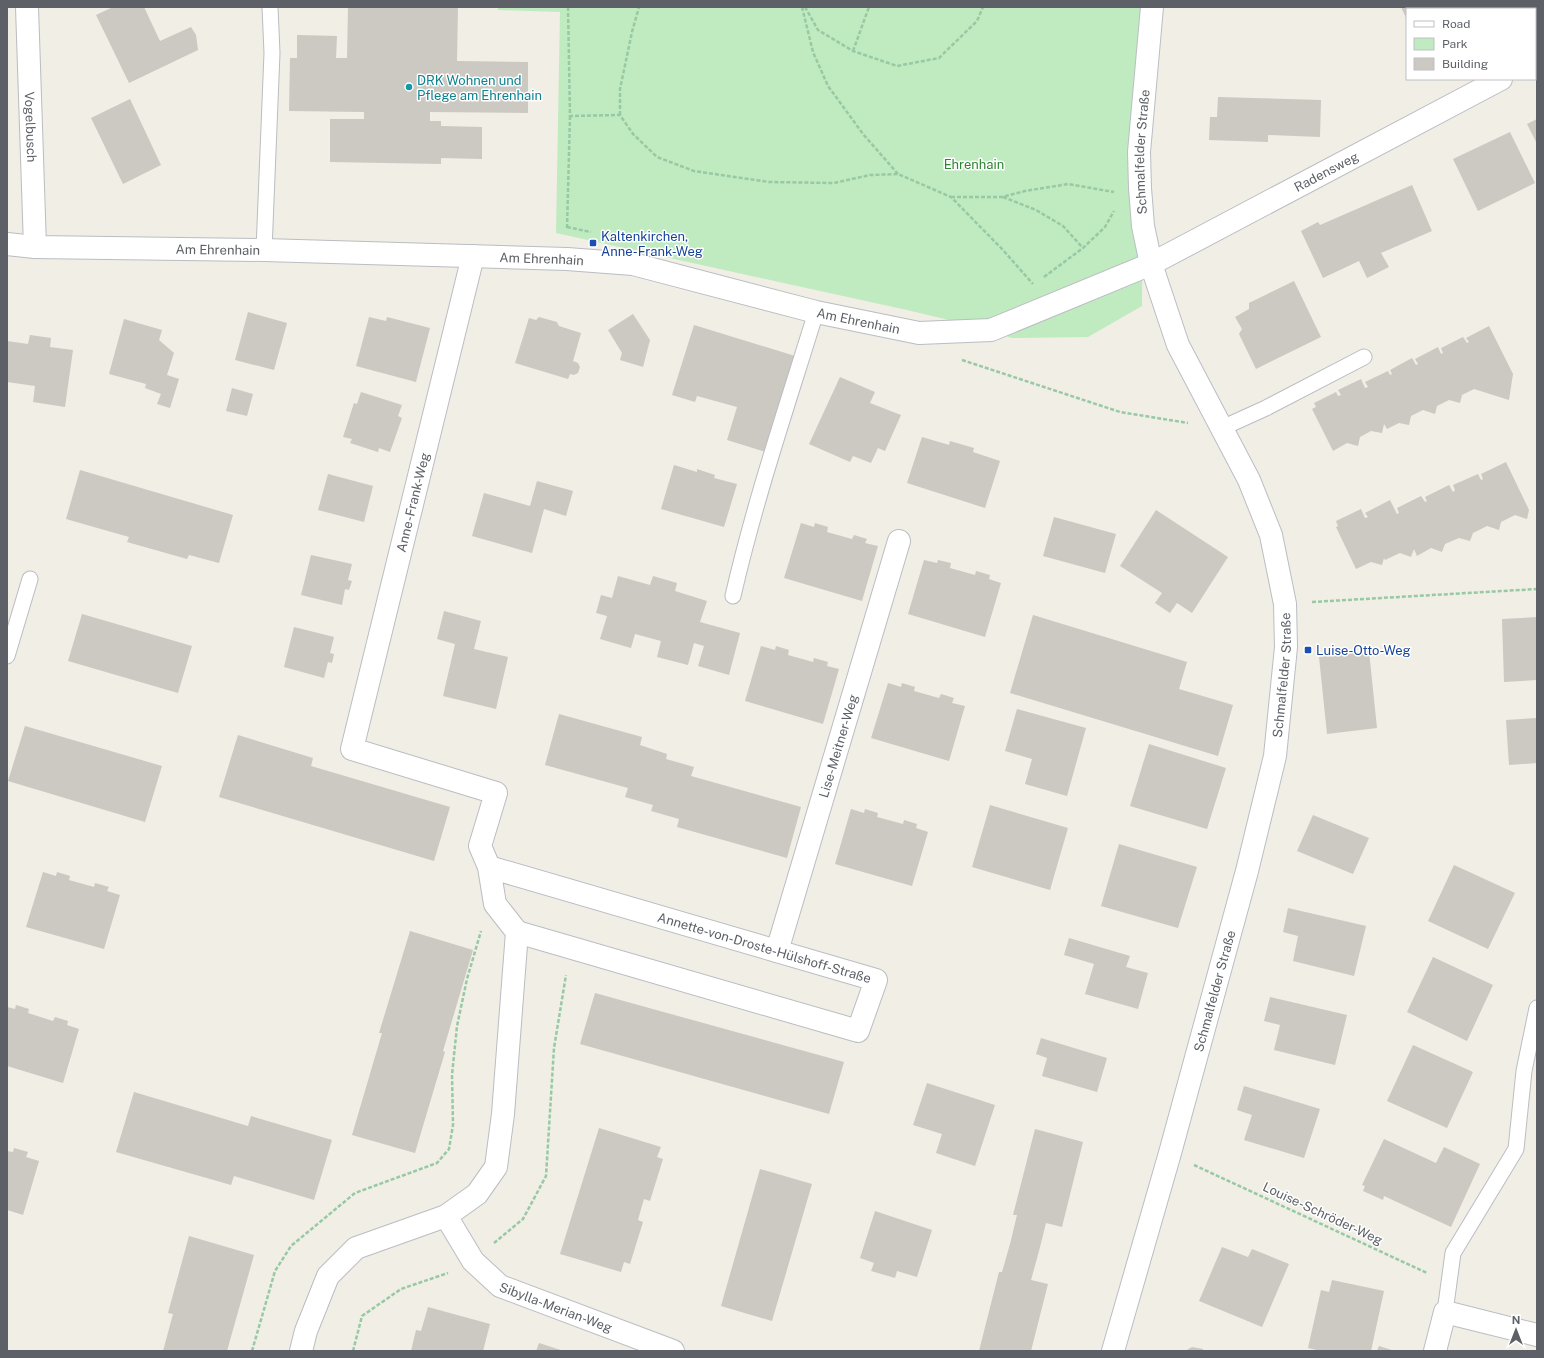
<svg xmlns="http://www.w3.org/2000/svg" width="1544" height="1358" viewBox="0 0 1544 1358" font-family="'Public Sans',sans-serif">
  <rect width="100%" height="100%" fill="#f0eee5"/>
  <path fill="#c0eac0" d="M498,7H1144L1142,306L1088,337L1011,338L991,330L907,310L556,233L560,12L498,10Z"/>
  <path fill="#ccc8c2" d="M113,7H144L160,41L191,27L196,35L198,50L129,83L96,15Z
    M348,7H458L457,61L528,62V113L430,112V121H441V126L482,127V159L441,158V164L330,162V119H364V112L289,111L290,58H297V35L337,36L336,58H347Z
    M1401,7H1481L1482,9H1407V20Z
    M1218,97L1321,100L1320,137L1268,135V142L1209,140L1210,117H1217Z
    M130,99L161,165L123,184L91,118Z
    M1537,119V144L1527,124Z
    M1510,132L1535,183L1478,211L1453,159Z
    M1412,185L1432,231L1381,253L1389,267L1367,278L1359,261L1323,278L1301,231L1318,222L1320,225Z
    M1294,281L1321,337L1256,369L1239,334L1242,329L1235,317L1249,309V303Z
    M248,312L287,323L274,370L235,360Z
    M633,314L650,340L643,367L620,360L622,353L608,330Z
    M369,317L386,321L387,317L430,328L416,382L356,366Z
    M539,317L557,322L559,326L581,333L573,361L578,363L580,367L578,373L574,375L570,374L568,379L515,363L529,318L536,320Z
    M124,319L162,330L159,340L174,353L167,375L179,379L170,408L157,404L161,394L145,388L146,384L109,374Z
    M694,325L795,356L766,452L727,440L737,407L697,396L695,402L672,395Z
    M1489,326L1513,374L1509,400L1474,389L1462,395L1460,403L1449,400L1437,406L1435,414L1423,410L1411,416L1409,425L1399,423L1387,429L1384,424L1382,433L1371,431L1360,437L1358,446L1347,443L1333,451L1312,409L1316,407L1314,403L1336,392L1338,396L1341,395L1338,390L1361,379L1365,388L1368,387L1365,382L1388,371L1390,375L1392,374L1390,370L1412,358L1416,365L1418,364L1415,359L1438,347L1441,354L1443,353L1441,348L1463,337L1467,343L1469,342L1466,338Z
    M30,335L51,338L50,347L73,350L65,407L33,402L35,386L7,382V341L28,344Z
    M840,377L875,392L870,403L901,415L885,451L878,448L871,463L853,456L850,462L809,444Z
    M232,388L253,394L247,416L226,411Z
    M361,392L402,405L398,416L402,418L390,452L379,448L378,452L350,443L352,439L343,437L354,403L357,404Z
    M922,437L949,445L950,441L974,448L973,452L1000,461L985,508L907,483Z
    M1506,462L1529,510L1527,519L1515,515L1501,522L1499,530L1487,526L1473,533L1470,541L1459,538L1445,544L1442,552L1431,548L1417,556L1414,549L1411,557L1400,553L1385,560L1384,558L1382,565L1371,562L1356,569L1336,527L1338,526L1336,521L1361,509L1365,518L1368,517L1365,513L1390,500L1397,514L1399,513L1397,508L1421,496L1425,502L1427,501L1425,497L1449,485L1453,492L1455,490L1453,485L1478,474L1481,480L1483,479L1481,474Z
    M674,465L697,472V469L715,475L714,478L737,484L724,527L661,509Z
    M80,470L233,515L219,563L189,555L187,559L127,542L129,537L66,519Z
    M328,474L373,486L364,522L318,510Z
    M537,481L573,491L566,516L544,509L532,553L472,536L484,493L530,506Z
    M1156,510L1228,557L1192,613L1177,603L1170,613L1155,603L1162,593L1120,566Z
    M1054,517L1116,534L1105,573L1043,556Z
    M801,523L814,527L815,523L828,527L827,532L852,539L854,535L867,539L865,543L878,546L862,601L784,578Z
    M311,555L352,564L348,580L352,581L349,590L345,589L342,605L301,595Z
    M924,560L937,563L938,560L951,563L950,568L975,575L976,571L990,575L989,579L1001,583L985,637L908,614Z
    M618,576L650,585L653,576L677,583L675,591L707,601L700,622L740,633L729,675L698,666L704,646L694,643L688,665L657,657L661,641L635,634L631,648L600,639L607,616L596,613L601,595L612,598Z
    M444,611L481,621L474,649L508,657L496,709L443,696L455,644L437,639Z
    M82,614L192,646L178,693L68,661Z
    M1033,615L1187,662L1179,689L1233,705L1218,756L1010,693Z
    M1537,617V680L1504,682L1502,619Z
    M294,627L334,637L330,653L334,654L332,663L328,662L324,678L284,667Z
    M761,646L775,650L776,646L789,650L788,655L813,662L814,658L828,662L827,666L839,669L823,724L745,701Z
    M1369,651L1377,728L1327,734L1319,657Z
    M888,683L901,687L902,683L915,687L914,691L939,698L941,694L954,698L952,703L965,706L949,761L871,738Z
    M1017,709L1086,728L1067,796L1025,784L1032,759L1005,751Z
    M559,714L642,737L640,745L667,754L666,759L694,767L691,776L801,807L787,858L677,827L679,819L651,811L653,805L625,797L628,788L545,765Z
    M1537,718V763L1509,765L1506,720Z
    M25,726L162,766L145,822L8,781Z
    M238,735L313,758L311,766L450,807L434,861L219,797Z
    M1149,744L1226,768L1207,829L1130,806Z
    M990,805L1068,828L1050,890L972,867Z
    M851,809L864,813L865,809L878,813L877,817L903,824L904,820L917,824L916,828L928,832L912,886L835,864Z
    M1313,815L1369,838L1353,874L1297,851Z
    M1119,844L1197,867L1178,928L1101,906Z
    M1454,865L1515,893L1488,949L1428,921Z
    M43,872L56,876L57,872L70,876L69,880L94,887L95,883L109,887L107,891L120,895L104,949L26,927Z
    M1288,908L1366,926L1354,976L1293,961L1298,936L1283,932Z
    M410,931L473,950L443,1051L445,1052L415,1153L352,1135L382,1033H379Z
    M1069,938L1130,956L1126,967L1148,973L1138,1009L1085,994L1094,964L1064,955Z
    M1433,957L1493,985L1467,1041L1407,1012Z
    M595,993L844,1062L829,1114L580,1044Z
    M1270,997L1347,1015L1335,1065L1274,1050L1280,1025L1264,1021Z
    M16,1005L29,1009L28,1013L53,1021L55,1017L68,1021L67,1025L79,1029L63,1083L7,1066V1007L15,1009Z
    M1041,1038L1107,1058L1097,1092L1042,1076L1047,1058L1036,1054Z
    M1413,1045L1473,1072L1447,1128L1387,1101Z
    M927,1083L995,1105L975,1166L936,1153L942,1134L913,1125Z
    M1244,1086L1320,1109L1304,1158L1244,1140L1252,1115L1237,1110Z
    M134,1092L248,1126L251,1116L332,1140L314,1200L234,1176L231,1185L116,1152Z
    M599,1128L661,1147L657,1157L663,1159L650,1201L644,1199L641,1209L638,1220L643,1222L630,1264L624,1262L621,1272L560,1254Z
    M1035,1129L1083,1142L1062,1227L1046,1223L1039,1251L1031,1280L1048,1284L1031,1351H979L999,1272H1002L1010,1244L1017,1215H1013Z
    M1384,1139L1436,1163L1444,1147L1480,1164L1451,1227L1384,1196L1383,1200L1363,1191L1365,1186L1362,1185Z
    M14,1148L28,1152L26,1157L39,1161L23,1215L7,1210V1151L13,1152Z
    M760,1169L812,1184L772,1321L721,1306Z
    M875,1211L932,1230L917,1277L897,1271L895,1278L871,1271L874,1263L860,1258Z
    M189,1236L254,1255L227,1351H163L173,1314L168,1313Z
    M1222,1247L1248,1257L1252,1249L1289,1264L1262,1327L1199,1301Z
    M1332,1280L1384,1291L1371,1351H1321L1308,1348L1321,1290L1329,1292Z
    M428,1307L490,1324L483,1351H411L416,1330L421,1331Z
    M539,1343L564,1351H536Z
    M1379,1346L1395,1351H1377Z
    M1192,1347L1203,1349V1351H1185Z"/>
  <g fill="none" stroke-linecap="round" stroke-linejoin="round">
    <defs>
      <path id="service" d="M264,250L272,53L270,7
        M1222,428L1266,408L1364,357
        M733,596C755,500 787,406 816,312
        M7,656L30,579
        M1445,1312L1453,1253L1516,1149L1524,1071L1537,1008"/>
      <g id="minor">
        <path id="s1" d="M27,7L35,247"/>
        <path d="M1535,61L1537,60"/>
        <path id="s2" d="M7,244L35,247L264,250L567,259L633,264L816,312L919,333L991,330L1151,264L1501,79"/>
        <path id="s3" d="M489,867L876,980L858,1031L517,932"/>
        <path id="s4" d="M777,951L899,541"/>
        <path id="s5" d="M446,1216L473,1261L500,1286L673,1351"/>
        <path id="s6" d="M301,1351L306,1331L328,1276L356,1248L446,1216L477,1194L496,1167L503,1114L517,932L495,904L489,867L480,846L496,793L352,749L473,256"/>
        <path d="M1435,1351L1445,1312L1537,1335"/>
      </g>
      <g id="secondary">
        <path id="s7" d="M1113,1351L1170,1153L1247,871L1275,756L1286,647L1285,604L1271,535L1249,480L1178,345L1151,264L1143,226L1140,188L1139,152L1152,7"/>
      </g>
    </defs>
    <use href="#service" stroke="#babdc2" stroke-width="17"/>
    <use href="#minor" stroke="#babdc2" stroke-width="24"/>
    <use href="#secondary" stroke="#babec4" stroke-width="24"/>
    <path stroke="#97c9a5" stroke-width="2.5" stroke-dasharray="4 2" stroke-linecap="butt" d="M568,7L570,116L620,115L633,134L657,157L694,171L769,182L834,183L870,175L898,174L951,197L1003,250L1033,284
      M802,7L813,52L828,86L863,134L898,174
      M805,7L818,30L853,51L897,66L939,58L977,21L983,7
      M853,51L869,7
      M620,115V89L632,32L639,7
      M951,197H1002L1025,191L1068,184L1114,192
      M1003,197L1036,210L1063,226L1083,248
      M567,227L591,232
      M567,228L570,116
      M1044,277L1083,248L1105,227L1114,211
      M962,360L1120,412L1188,423
      M1312,602L1537,589
      M1194,1165L1427,1273
      M494,1243L523,1219L546,1176L554,1048L566,975
      M252,1351L275,1271L291,1246L355,1193L437,1163L449,1149L453,1125L452,1075L457,1026L467,979L481,931
      M353,1351L362,1316L401,1289L448,1273"/>
    <use href="#service" stroke="#fff" stroke-width="15"/>
    <use href="#minor" stroke="#fff" stroke-width="22"/>
    <use href="#secondary" stroke="#fff" stroke-width="22"/>
  </g>
  <circle fill="#0f9aa8" stroke="#fff" stroke-width="1.5" cx="409" cy="87" r="4"/>
  <g fill="#1a4fb4" stroke="#fff" stroke-width="1.5">
    <rect x="589" y="239" width="8" height="8" rx="2"/>
    <rect x="1304" y="646" width="8" height="8" rx="2"/>
  </g>
  <g text-anchor="middle" stroke-width="3" stroke-linejoin="round" paint-order="stroke">
    <g font-size="13" fill="#0d838f" stroke="#fff" text-anchor="start">
      <text x="417" y="85">DRK Wohnen und<tspan x="417" dy="15">Pflege am Ehrenhain</tspan></text>
    </g>
    <g font-size="13" fill="#5d6167" stroke="#fff">
      <text dy="5" stroke="none"><textPath href="#s1" startOffset="120">Vogelbusch</textPath></text>
      <text dy="5" stroke="none"><textPath href="#s7" startOffset="1250">Schmalfelder Straße</textPath></text>
      <text dy="5" stroke="none"><textPath href="#s2" startOffset="1364">Radensweg</textPath></text>
      <text dy="5" stroke="none"><textPath href="#s2" startOffset="211">Am Ehrenhain</textPath></text>
      <text dy="5" stroke="none"><textPath href="#s2" startOffset="535">Am Ehrenhain</textPath></text>
      <text dy="5" stroke="none"><textPath href="#s2" startOffset="859">Am Ehrenhain</textPath></text>
      <text dy="5" stroke="none"><textPath href="#s6" startOffset="1078">Anne-Frank-Weg</textPath></text>
      <text dy="5" stroke="none"><textPath href="#s7" startOffset="698">Schmalfelder Straße</textPath></text>
      <text dy="5" stroke="none"><textPath href="#s4" startOffset="214">Lise-Meitner-Weg</textPath></text>
      <text dy="5" stroke="none"><textPath href="#s3" startOffset="287">Annette-von-Droste-Hülshoff-Straße</textPath></text>
      <text dy="5" stroke="none"><textPath href="#s7" startOffset="374">Schmalfelder Straße</textPath></text>
      <text transform="translate(1323 1213) rotate(25)" y="5">Louise-Schröder-Weg</text>
      <text dy="5" stroke="none"><textPath href="#s5" startOffset="149">Sibylla-Merian-Weg</textPath></text>
    </g>
    <g font-size="13" fill="#2e8531" stroke="#fff">
      <text x="974" y="169">Ehrenhain</text>
    </g>
    <g font-size="13" fill="#164399" stroke="#fff" text-anchor="start">
      <text x="601" y="241">Kaltenkirchen,<tspan x="601" dy="15">Anne-Frank-Weg</tspan></text>
      <text x="1316" y="655">Luise-Otto-Weg</text>
    </g>
  </g>
  <rect width="1544" height="1358" fill="none" stroke="#5d6167" stroke-width="16"/>
  <rect x="1406" y="8" width="130" height="72" fill="#ffffff" stroke="#bec0c2"/>
  <rect x="1414" y="21" width="20" height="6" fill="#ffffff" stroke="#bec0c2"/>
  <text x="1442" y="28" font-size="12" fill="#5d6167">Road</text>
  <rect x="1414" y="38" width="20" height="12" fill="#c0eac0" stroke="#bec0c2"/>
  <text x="1442" y="48" font-size="12" fill="#5d6167">Park</text>
  <rect x="1414" y="58" width="20" height="12" fill="#ccc8c2" stroke="#bec0c2"/>
  <text x="1442" y="68" font-size="12" fill="#5d6167">Building</text>
  <g transform="translate(1516 1330)" stroke="#ffffff" stroke-width="3" paint-order="stroke">
  <path d="M0-3L7 15L0 10L-7 15Z" fill="#5d6167"/>
  <text y="-6" font-size="11" font-weight="bold" text-anchor="middle" fill="#5d6167">N</text>
  </g>
</svg>
